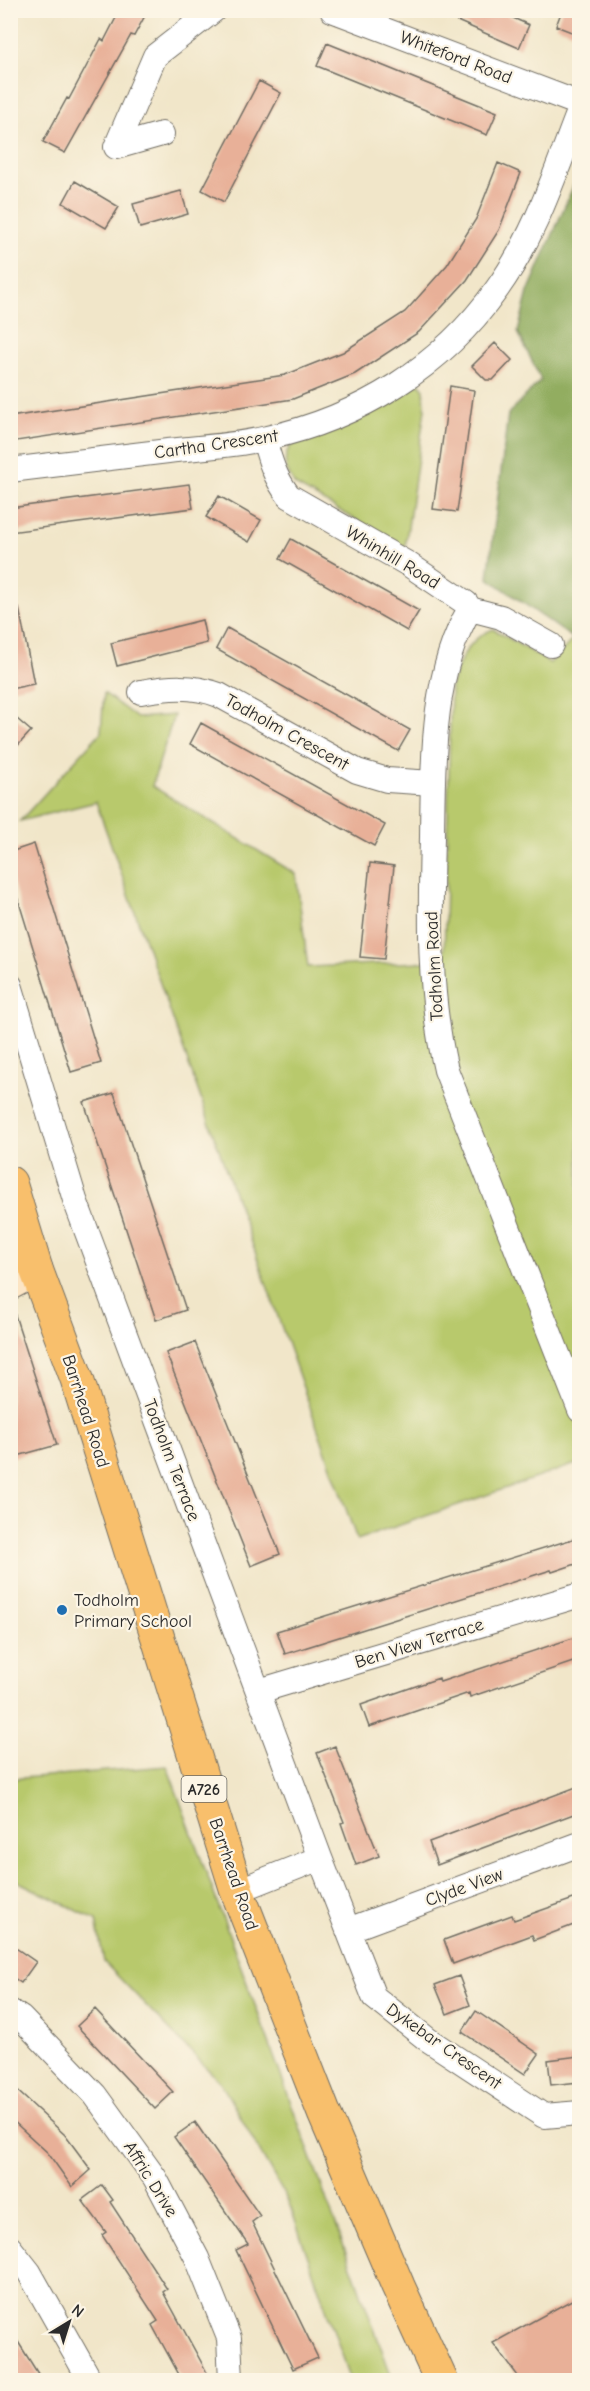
<svg xmlns="http://www.w3.org/2000/svg" width="590" height="2391" viewBox="0 0 590 2391" font-family="'Comic Neue',sans-serif">
  <rect width="100%" height="100%" fill="#fcf5e5"/>
  <filter id="ink" filterUnits="userSpaceOnUse"><feTurbulence type="fractalNoise" baseFrequency=".0167" numOctaves="2"/><feDisplacementMap in="SourceGraphic" scale="12" xChannelSelector="R" yChannelSelector="G"/><feConvolveMatrix kernelMatrix="1 2 1 2 8 2 1 2 1" color-interpolation-filters="sRGB"/></filter>
  <filter id="wash" filterUnits="userSpaceOnUse"><feTurbulence type="fractalNoise" baseFrequency=".008" numOctaves="4" result="noise"/><feDisplacementMap in="SourceGraphic" scale="24" xChannelSelector="R" yChannelSelector="G"/><feGaussianBlur stdDeviation="1.35" result="paint"/><feColorMatrix in="noise" values="0 0 0 0 0 0 0 0 0 0 0 0 0 0 0 0 0 1.4 0 .05"/><feComposite in="paint" operator="in"/></filter>
  <g filter="url(#wash)">
    <rect width="100%" height="100%" fill="#f1e6c9"/>
    <path fill="#b8c96c" stroke="#727a4c" stroke-width="1.5" d="M419,383L424,389L425,409L405,548L295,485C284,468 280,455 296,440L388,402Z
      M493,629L550,663L579,633V1463L357,1540L96,802L20,821L101,732L104,693L137,718L174,715L152,786L296,874L308,967L444,961L451,687C458,663 467,639 493,629Z
      M167,1766L393,2380H351L289,2203L221,2083L104,1962L96,1920L11,1878V1779Z"/>
    <path fill="#92ad60" stroke="#5e6c46" stroke-width="1.5" d="M579,173L580,633L574,639L488,578L508,414L541,380L518,332L528,292Z"/>
    <g id="blocks">
      <path fill="#e8b098" d="M120,10H148L134,36L131,35L65,153L43,142L67,98L69,99L101,39L104,41Z
        M432,10H495L529,25L519,48Z
        M562,10H579V35L556,26Z
        M327,43L497,112L487,135L317,66Z
        M259,81L281,93L224,202L202,190Z
        M498,163L521,173L499,230L467,280L419,332L355,374L293,399L10,442V417L285,375L343,352L405,312L447,265L476,219Z
        M75,181L119,207L106,228L63,203Z
        M181,191L188,214L140,228L133,204Z
        M495,343L512,360L493,380H486L472,366Z
        M450,386L474,390L457,512L433,509Z
        M189,484L193,508L10,532V508Z
        M219,496L261,520L249,542L206,517Z
        M291,539L419,611L407,631L280,559Z
        M19,608L34,684L10,689V609Z
        M202,620L207,643L117,666L111,643Z
        M227,628L410,730L398,751L216,649Z
        M10,713L31,731L10,754Z
        M201,723L385,825L374,846L190,744Z
        M34,844L101,1063L71,1072L10,873V852Z
        M370,863L394,866L384,959L360,957Z
        M114,1093L186,1310L156,1320L84,1102Z
        M10,1312H14L57,1445L10,1458Z
        M195,1342L280,1554L251,1566L166,1353Z
        M579,1537V1563L552,1572L551,1570L285,1654L277,1631Z
        M579,1636V1660L470,1697L469,1693L369,1727L361,1705L439,1678L440,1682Z
        M335,1746L379,1856L356,1865L341,1823L344,1822L317,1753Z
        M579,1786V1812L437,1865L429,1842Z
        M579,1897V1923L534,1940L532,1935L453,1964L444,1940L512,1915L514,1920Z
        M10,1944L36,1962L21,1983L10,1975Z
        M459,1976L470,2005L447,2014L435,1985Z
        M95,2009L173,2092L155,2109L77,2026Z
        M476,2011L539,2054L525,2074L462,2032Z
        M579,2056V2082L551,2085L548,2060Z
        M10,2084L65,2135L91,2170L72,2187L48,2153L10,2118Z
        M195,2122L260,2216L252,2222L318,2358L293,2369L236,2250L248,2244L174,2137Z
        M102,2185L113,2200L110,2202L167,2289L163,2292L211,2380H182L152,2325L158,2321L102,2235L106,2232L82,2200Z
        M579,2296V2380H521L493,2343Z
        M10,2329L42,2380H10Z"/>
    </g>
  </g>
  <g filter="url(#ink)">
    <use href="#blocks" fill-opacity="0" stroke="#706c62" stroke-width="1.5"/>
    <g fill="none" stroke-linecap="round" stroke-linejoin="round">
      <defs>
        <path id="street" d="M332,10L580,104
          M162,134L116,147L155,56L214,10
          M264,439C270,461 275,478 289,496L408,564L466,603L470,609L501,617L551,645
          M10,470C63,464 115,457 168,451C200,447 235,446 267,438C359,418 442,367 497,289C536,235 556,170 580,109
          M470,609C431,673 433,765 432,837C430,916 428,993 446,1070L580,1410
          M141,692C169,687 192,685 219,695L357,771L387,780L433,783
          M10,985L75,1200L320,1858L374,1997L427,2039L544,2116L580,2113
          M259,1691L580,1595
          M237,1891L320,1858
          M348,1930L580,1844
          M10,2011L21,2018L95,2095L155,2178L197,2258L229,2338L231,2380
          M10,2248L29,2272L90,2380"/>
        <path id="secondary" d="M10,1283L36,1269"/>
        <path id="primary" d="M10,1183L36,1269L77,1379L237,1891L324,2113L398,2286L441,2380"/>
      </defs>
      <use href="#street" stroke="#706c62" stroke-width="26"/>
      <use href="#secondary" stroke="#706c62" stroke-width="35"/>
      <use href="#primary" stroke="#706c62" stroke-width="35"/>
      <use href="#street" stroke="#fff" stroke-width="24"/>
      <use href="#secondary" stroke="#fce5c4" stroke-width="33"/>
      <use href="#primary" stroke="#f8bf6c" stroke-width="33"/>
    </g>
  </g>
  <circle fill="#1f6fb2" stroke="#fcf5e5" stroke-width="2" cx="62" cy="1610" r="6"/>
  <g text-anchor="middle" stroke-width="4.5" stroke-linejoin="round" paint-order="stroke">
    <rect fill="#fcf5e5" stroke="#6a6863" stroke-width="1.5" x="181.5" y="1776" width="45" height="26" rx="4.5"/>
    <g font-size="16" font-weight="bold" fill="#2b2b2b">
      <text x="204" y="1795">A726</text>
    </g>
    <g font-size="18" fill="#2b2b2b" stroke="#fcf5e5">
      <text transform="translate(456 57) rotate(21)" y="6">Whiteford Road</text>
      <text transform="translate(216 444) rotate(-8)" y="6">Cartha Crescent</text>
      <text transform="translate(393 557) rotate(31)" y="6">Whinhill Road</text>
      <text transform="translate(287 732) rotate(29)" y="6">Todholm Crescent</text>
      <text transform="translate(434 966) rotate(-93)" y="6">Todholm Road</text>
      <text transform="translate(86 1411) rotate(72)" y="6">Barrhead Road</text>
      <text transform="translate(172 1460) rotate(69)" y="6">Todholm Terrace</text>
      <text transform="translate(419 1643) rotate(-17)" y="6">Ben View Terrace</text>
      <text transform="translate(234 1874) rotate(71)" y="6">Barrhead Road</text>
      <text transform="translate(464 1887) rotate(-20)" y="6">Clyde View</text>
      <text transform="translate(444 2046) rotate(35)" y="6">Dykebar Crescent</text>
      <text transform="translate(151 2179) rotate(58)" y="6">Affric Drive</text>
    </g>
    <g font-size="18" fill="#2b2b2b" stroke="#fcf5e5" text-anchor="start">
      <text x="74" y="1606">Todholm<tspan x="74" dy="21">Primary School</tspan></text>
    </g>
  </g>
  <rect width="590" height="2391" fill="none" stroke="#fcf5e5" stroke-width="36"/>
  <g transform="translate(69 2322) rotate(38)" stroke="#fcf5e5" stroke-width="4.5" paint-order="stroke">
  <path d="M0-4.5L10 22L0 15L-10 22Z" fill="#2b2b2b"/>
  <text y="-9" font-size="16" font-weight="bold" text-anchor="middle" fill="#2b2b2b">N</text>
  </g>
</svg>
